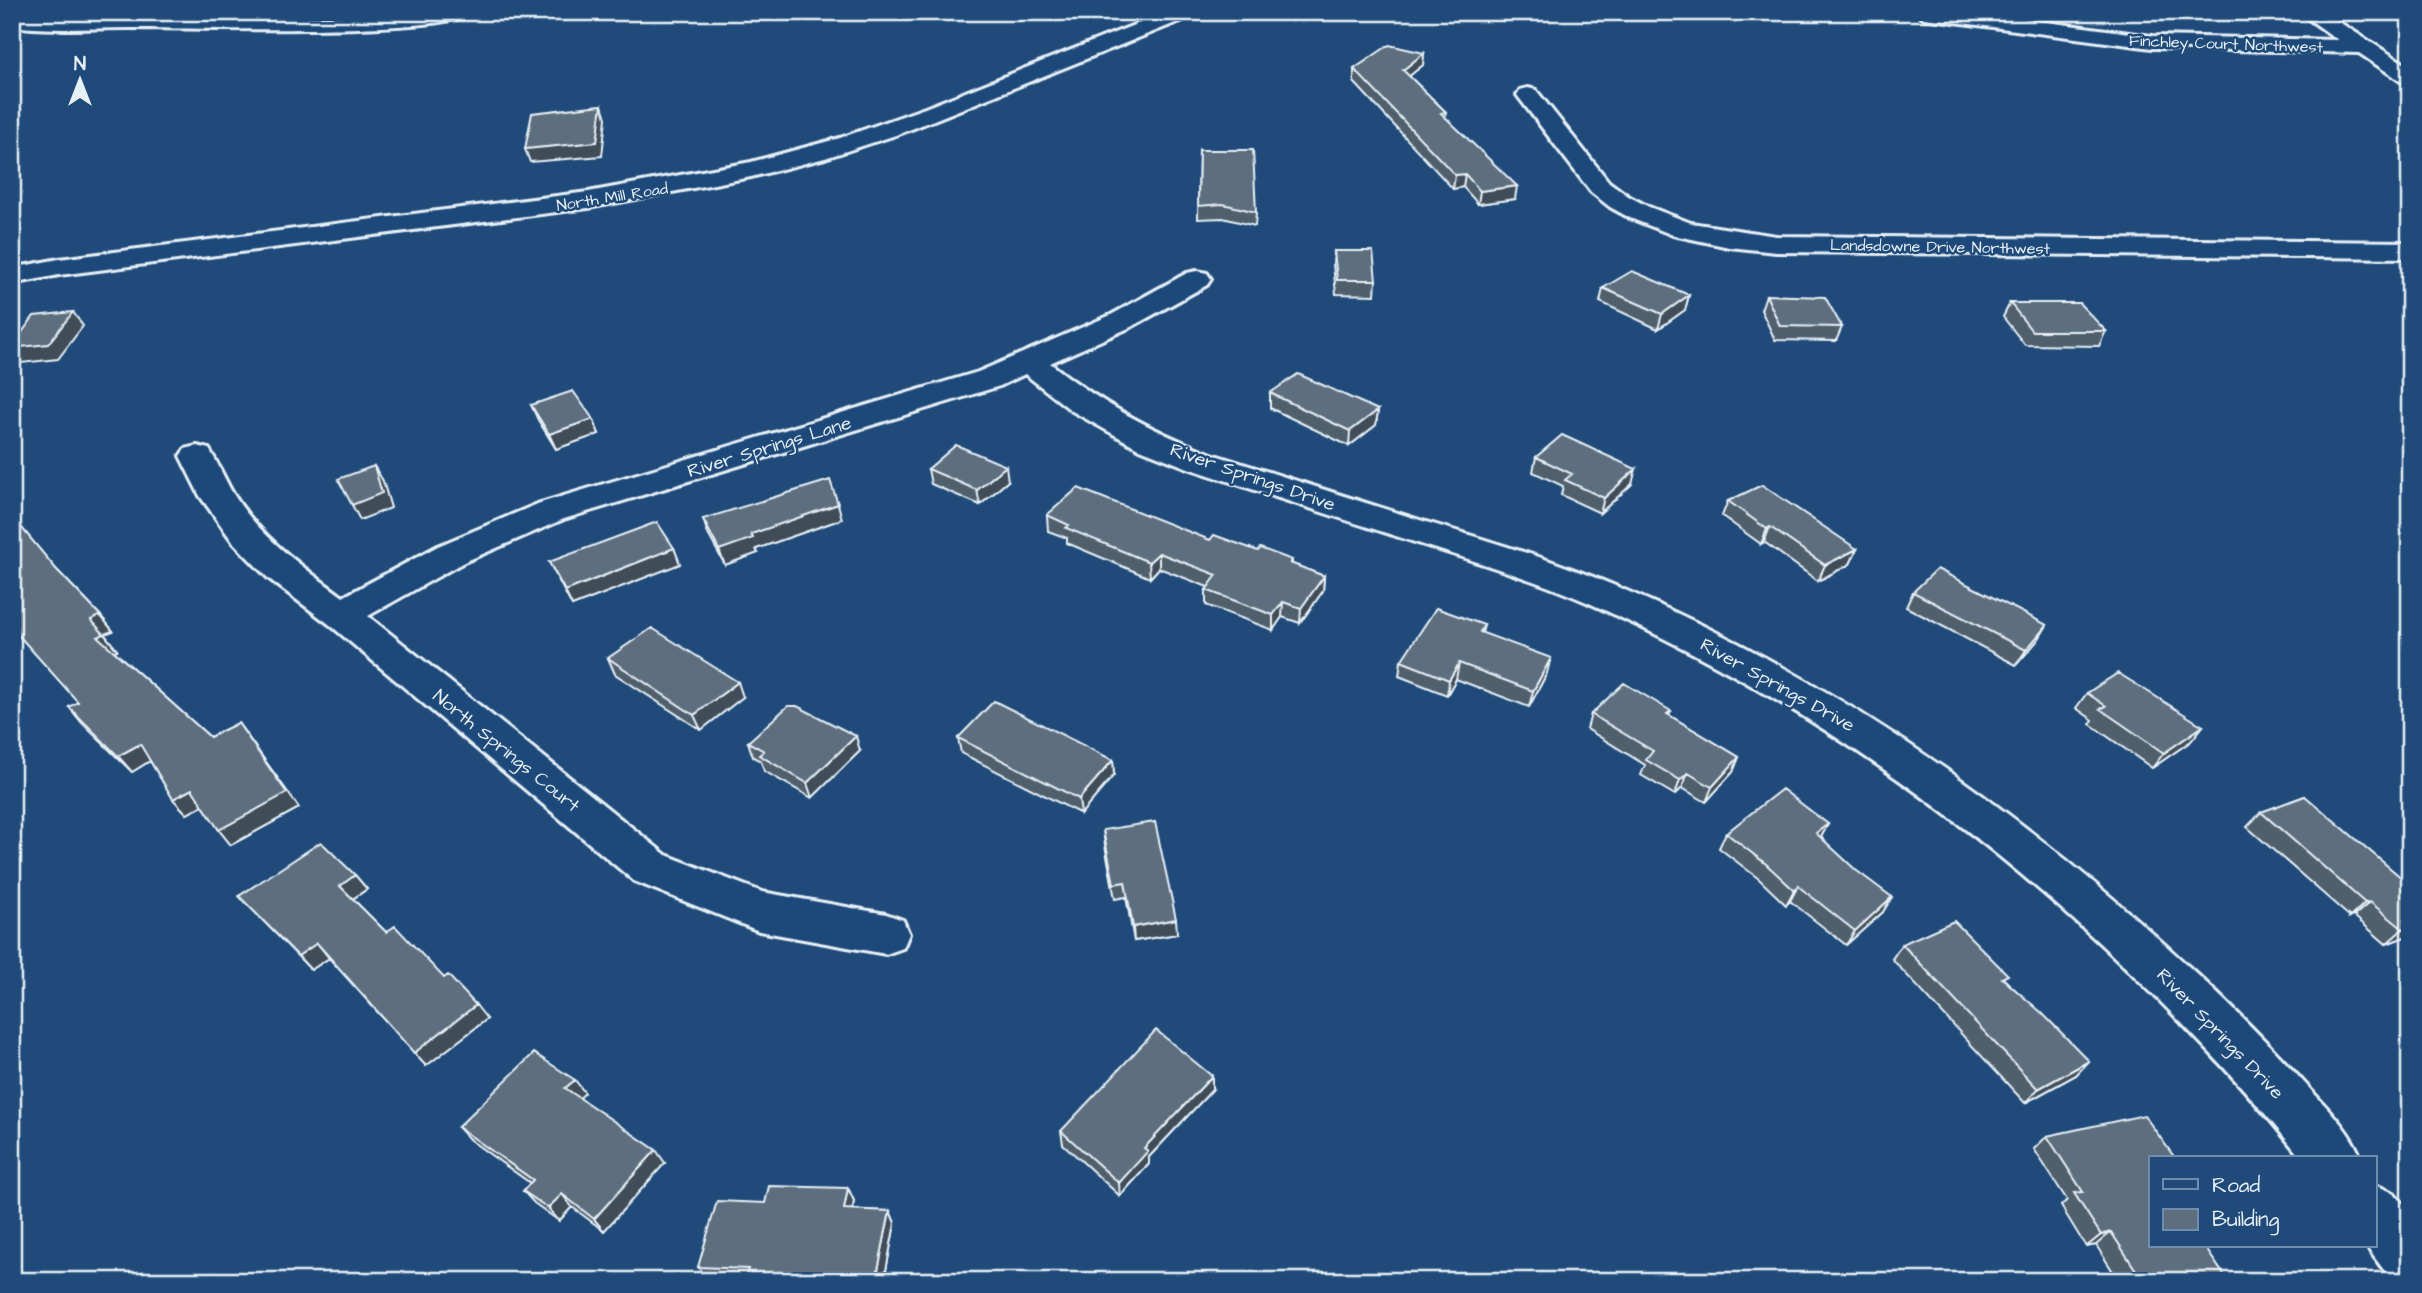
<svg xmlns="http://www.w3.org/2000/svg" width="2422" height="1293" viewBox="0 0 2422 1293" font-family="'Architects Daughter',sans-serif">
  <rect width="100%" height="100%" fill="#1f4a7a"/>
  <filter id="ink" filterUnits="userSpaceOnUse"><feTurbulence type="fractalNoise" baseFrequency=".0143" numOctaves="2"/><feDisplacementMap in="SourceGraphic" scale="14" xChannelSelector="R" yChannelSelector="G"/><feConvolveMatrix kernelMatrix="1 2 1 2 8 2 1 2 1" color-interpolation-filters="sRGB"/></filter>
  <g filter="url(#ink)">
    <g fill="none" stroke-linecap="round" stroke-linejoin="round">
      <defs>
        <path id="minor" d="M407,12H472C454,36 174,28 129,28C91,28 50,31 12,26V16L15,15L329,17Z
          M1167,12H1196L1193,16L899,134L825,158L751,177L588,208L59,275L12,284V268L59,259L588,192L751,162L840,138L925,108Z
          M1914,12H1972L2152,36L2338,40L2299,12H2323L2410,67V84L2402,82L2359,53L2152,48L1924,18Z
          M1528,88L1536,90L1609,182L1628,196L1649,207L1691,223L1776,236L2410,242V258L1776,252L1729,247L1673,235L1630,218L1610,207L1591,192L1517,95L1520,90Z
          M1197,271L1207,273L1211,279L1207,285L1131,327L1050,363C1102,404 1150,430 1212,454C1282,476 1352,499 1423,521C1486,540 1551,559 1613,585C1834,677 2027,814 2201,978C2238,1013 2274,1049 2308,1087C2328,1109 2350,1130 2361,1158H2301C2256,1100 2205,1046 2153,994C1988,831 1801,697 1589,603C1529,577 1467,559 1405,539C1333,516 1260,492 1188,468L1140,449L1072,411L1025,374L1000,386L564,519L464,562L368,616L666,855L762,892L886,914L903,920L909,934L903,948L886,954L759,931L634,881L329,624L268,578L233,542L200,496L180,456L185,449L197,446L209,449C218,463 224,478 232,492C259,537 303,567 343,597L438,546L540,503L978,372L1111,315L1187,273Z
          M2375,1185L2394,1193L2410,1212V1281L2390,1278L2366,1246H2375Z"/>
      </defs>
      <use href="#minor" stroke="#e8f1f8" stroke-width="6"/>
      <use href="#minor" fill="#1f4a7a" fill-rule="evenodd"/>
    </g>
    <path fill="#505f6c" stroke="#e8f1f8" stroke-width="2" d="M1780,12H1811L1810,16Z
      M1424,53L1423,65L1409,76L1446,112L1445,117L1515,199L1478,204L1463,187L1453,189L1354,82V69Z
      M1199,150L1256,212L1255,226L1223,218L1198,219Z
      M1334,251L1376,280L1375,295L1336,294L1333,264Z
      M1603,288L1689,295L1685,310L1658,329L1600,302Z
      M1766,295L1842,327L1836,341L1775,340L1761,310Z
      M2010,303L2106,331L2099,346L2025,345L2003,317Z
      M1270,393L1378,410L1376,425L1349,446L1270,408Z
      M531,405L593,419L599,434L556,449L538,420Z
      M1536,457L1632,484L1600,513L1561,495L1563,486L1533,472Z
      M928,469L1008,481L980,505L931,484Z
      M1728,501L1857,549L1850,564L1818,581L1764,542L1761,544L1722,516Z
      M1047,515L1210,540L1292,560V564L1324,576L1323,591L1300,623L1282,617L1273,630L1206,605V590L1208,587L1159,568L1150,578L1067,543V538L1048,531Z
      M703,519H842L756,549L758,553L725,565L708,534Z
      M674,548L680,564L572,606L549,562Z
      M56,569L100,615L113,631L104,634L117,650L114,651L210,737L238,723L299,808L231,845L219,830L203,806L187,814L173,799L150,761L132,772L82,723L69,707L78,702Z
      M1913,592L2047,625L2038,640L2016,665L1906,607Z
      M1484,625L1482,633L1547,673L1529,707L1456,679L1447,695L1399,676L1401,661Z
      M608,658L743,697L701,730L615,674Z
      M2087,693L2203,726L2191,741L2152,768L2090,724L2093,720L2076,708Z
      M1671,711L1669,715L1739,757L1733,772L1706,802L1682,788L1675,795L1641,775L1645,765L1587,729L1591,714Z
      M958,738L1113,760L1114,775L1081,814L961,753Z
      M748,742L860,751L812,798L764,771L761,761L753,757Z
      M2305,796L2410,935L2386,944L2354,916L2350,917L2247,827L2261,812Z
      M1828,824L1821,837L1883,912L1846,945L1790,901L1786,905L1759,879L1719,848L1726,833Z
      M1103,830L1177,934L1134,941L1126,897L1115,899L1105,845Z
      M355,875L367,889L353,899L386,932L444,978L487,1019L426,1066L329,958L311,970L239,896Z
      M1902,944L2004,979L2089,1061L2076,1075L2025,1103L1892,959Z
      M1212,1090L1149,1157V1164L1120,1196L1063,1144L1061,1131Z
      M585,1093L579,1098L665,1163L604,1231L572,1207L559,1221L534,1203L523,1191L530,1183L470,1140L458,1127Z
      M2047,1136L2151,1158V1246L2228,1281H2119L2096,1245L2086,1247L2061,1206L2067,1200L2034,1149Z
      M848,1188L854,1201L852,1210L890,1211L895,1223L884,1281H747L706,1279L698,1267L765,1203Z"/>
    <path fill="#414d58" stroke="#e8f1f8" stroke-width="2" d="M1424,53L1423,65L1402,82L1403,70Z
      M602,105L606,118L602,156L530,162L525,149Z
      M1465,174L1463,187L1453,189L1455,175Z
      M1517,186L1515,199L1478,204L1480,191Z
      M1689,295L1685,310L1658,329L1662,314Z
      M73,312L83,326L58,359L21,363L12,350V348Z
      M1378,410L1376,425L1349,446L1350,431Z
      M593,419L599,434L556,449L549,434Z
      M374,466L383,481L391,508L360,520L352,505Z
      M1006,466L1008,481L980,505L977,490Z
      M1636,469L1632,484L1600,513L1604,498Z
      M838,504L842,519L756,549L758,553L725,565L719,550L751,534Z
      M1770,527L1764,542L1761,544L1767,529Z
      M674,548L680,564L572,606L565,591Z
      M1857,549L1850,564L1818,581L1825,565Z
      M1159,553V568L1150,578L1149,562Z
      M1324,576L1323,591L1300,623L1301,608Z
      M1283,602L1282,617L1273,630V615Z
      M100,615L113,631L104,634L117,650L111,653L98,637L91,620Z
      M2047,625L2038,640L2016,665L2026,650Z
      M1551,658L1547,673L1529,707L1533,691Z
      M1459,663L1456,679L1447,695L1449,680Z
      M738,682L743,697L701,730L694,715Z
      M238,723L299,808L231,845L219,830Z
      M2203,726L2191,741L2152,768L2164,753Z
      M856,736L860,751L812,798L807,783Z
      M140,744L153,759L132,772L118,756Z
      M1739,757L1733,772L1706,802L1712,787Z
      M1113,760L1114,775L1081,814L1079,799Z
      M1688,773L1682,788L1675,795L1680,780Z
      M192,789L205,804L187,814L173,799Z
      M1828,824L1820,839L1816,833Z
      M355,875L367,889L351,900L340,886Z
      M1798,886L1790,901L1786,905L1794,890Z
      M1892,897L1883,912L1846,945L1855,931Z
      M2370,902L2354,916L2350,917L2365,903Z
      M1176,919L1177,934L1134,941L1133,927Z
      M2410,927V935L2386,944L2403,929Z
      M317,943L329,958L311,970L298,956Z
      M476,1005L487,1019L426,1066L414,1053Z
      M2089,1061L2076,1075L2025,1103L2038,1089Z
      M1212,1076V1090L1149,1157V1164L1120,1196L1119,1183L1144,1148Z
      M575,1080L585,1093L575,1102L565,1088Z
      M656,1150L665,1163L604,1231L594,1219Z
      M848,1188L854,1201L850,1222L844,1209Z
      M562,1194L572,1207L559,1221L548,1208Z
      M890,1211L895,1223L884,1281H879L877,1275Z
      M2111,1232L2096,1245L2086,1247L2101,1235Z
      M829,1273L833,1281H828Z"/>
    <path fill="#5d6e7e" stroke="#e8f1f8" stroke-width="2" d="M1389,45L1424,53L1403,70L1446,112L1441,113L1517,186L1480,191L1465,174L1455,175L1354,69Z
      M602,105L597,142L525,149L532,113Z
      M1199,150H1253L1256,212L1223,204L1198,206Z
      M1334,251H1373L1376,280H1337Z
      M1632,271L1689,295L1662,314L1603,288Z
      M1766,295L1825,297L1842,327L1780,326Z
      M2010,303H2079L2106,331H2032Z
      M73,312L48,344L12,348V346L34,316Z
      M1298,374L1378,410L1350,431L1270,393Z
      M573,391L593,419L549,434L531,405Z
      M1562,435L1636,469L1604,498L1565,480L1572,474L1536,457Z
      M956,445L1006,466L977,490L928,469Z
      M374,466L382,493L352,505L338,479Z
      M830,480L838,504L751,534L753,538L719,550L703,519Z
      M1762,485L1857,549L1825,565L1770,527L1767,529L1728,501Z
      M1078,488L1210,540L1214,535L1258,551L1260,548L1292,560L1290,563L1324,576L1301,608L1283,602L1273,615L1206,590L1217,575L1159,553L1149,562L1066,528L1069,525L1047,515Z
      M12,516L56,569L100,615L91,620L104,634L98,637L210,737L238,723L287,793L219,830L192,789L173,799L140,744L118,756L69,707L78,702L12,628Z
      M657,522L674,548L565,591L549,562Z
      M1937,569L2047,625L2026,650L1913,592Z
      M1436,608L1484,625L1480,632L1551,658L1533,691L1459,663L1449,680L1401,661Z
      M652,628L738,682L694,715L608,658Z
      M2118,673L2203,726L2164,753L2100,709L2106,706L2087,693Z
      M1624,683L1671,711L1667,714L1739,757L1712,787L1688,773L1680,780L1646,760L1653,751L1591,714Z
      M994,701L1113,760L1079,799L958,738Z
      M788,706H797L856,736L807,783L759,755L764,751L748,742Z
      M1782,789L1828,824L1816,833L1857,871L1892,897L1855,931L1798,886L1794,890L1766,864L1726,833Z
      M2305,796L2410,885V927L2403,929L2370,902L2365,903L2261,812Z
      M1155,822L1176,919L1133,927L1125,882L1114,884L1103,830Z
      M321,842L355,875L340,886L386,932L395,926L444,978L448,975L476,1005L414,1053L317,943L298,956L239,896Z
      M1954,921L2008,975L2002,978L2042,1013L2089,1061L2038,1089L1902,944Z
      M1156,1030L1212,1076L1144,1148L1148,1151L1119,1183L1061,1131Z
      M534,1053L575,1080L565,1088L656,1150L594,1219L562,1194L548,1208L523,1191L533,1180L458,1127Z
      M2144,1115L2175,1158H2151V1246H2204L2228,1281H2143L2111,1232L2101,1235L2074,1193L2083,1192L2047,1136Z
      M769,1186L848,1188L844,1209L890,1211L877,1275L829,1273L828,1281L745,1279L748,1269L698,1267L717,1201L765,1203Z"/>
  </g>
  <g text-anchor="middle" stroke-width="5" stroke-linejoin="round" paint-order="stroke">
    <g font-size="16" fill="#e8f1f8" stroke="#1f4a7a">
      <text transform="translate(2226 43) rotate(2)" y="6">Finchley Court Northwest</text>
      <text transform="translate(612 196) rotate(-9)" y="6">North Mill Road</text>
      <text transform="translate(1940 246) rotate(1)" y="6">Landsdowne Drive Northwest</text>
    </g>
    <g font-size="19" fill="#e8f1f8" stroke="#1f4a7a">
      <text transform="translate(769 446) rotate(-17)" y="7">River Springs Lane</text>
      <text transform="translate(1253 476) rotate(19)" y="7">River Springs Drive</text>
      <text transform="translate(1778 684) rotate(29)" y="7">River Springs Drive</text>
      <text transform="translate(507 750) rotate(39)" y="7">North Springs Court</text>
      <text transform="translate(2221 1033) rotate(46)" y="7">River Springs Drive</text>
    </g>
  </g>
  <rect width="2422" height="1293" fill="none" stroke="#1f4a7a" stroke-width="42"/>
  <rect x="21" y="21" width="2380" height="1251" fill="none" stroke="#e8f1f8" stroke-width="2.5" filter="url(#ink)"/>
  <rect x="2149" y="1156" width="228" height="91" fill="#1f4a7a" stroke="#6f8dac" stroke-width="2"/>
  <rect x="2163" y="1179" width="35" height="10" fill="#1f4a7a" stroke="#6f8dac" stroke-width="2"/>
  <text x="2212" y="1192" font-size="21" fill="#e8f1f8">Road</text>
  <rect x="2163" y="1209" width="35" height="21" fill="#5d6e7e" stroke="#6f8dac" stroke-width="2"/>
  <text x="2212" y="1226" font-size="21" fill="#e8f1f8">Building</text>
  <g transform="translate(80 80)" stroke="#1f4a7a" stroke-width="5" paint-order="stroke">
  <path d="M0-5L12 26L0 18L-12 26Z" fill="#e8f1f8"/>
  <text y="-10" font-size="19" font-weight="bold" text-anchor="middle" fill="#e8f1f8">N</text>
  </g>
</svg>
